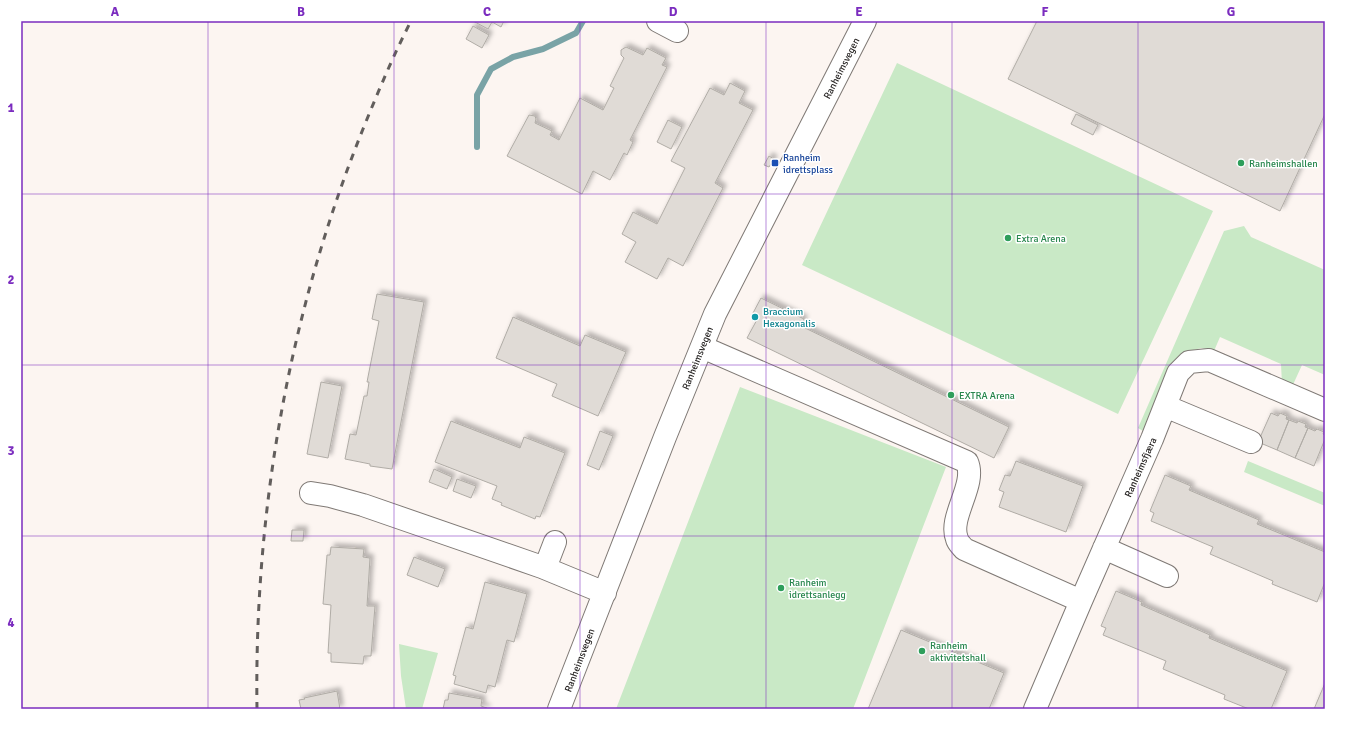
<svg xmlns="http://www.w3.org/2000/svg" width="1346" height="730" viewBox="0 0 1346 730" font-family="Signika,sans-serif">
  <defs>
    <filter id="shadow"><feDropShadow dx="3.5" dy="-3.5" stdDeviation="2" flood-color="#0004"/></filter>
  </defs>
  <rect width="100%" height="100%" fill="#fcf5f1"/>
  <path fill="#c9e9c6" d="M897,63L1213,211L1118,414L802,265Z
    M1244,226L1251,237L1325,270V375L1302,365L1291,389L1282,384L1281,364L1220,337L1214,351L1201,348L1186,352L1174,361L1143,431L1138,428L1224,231Z
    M740,387L946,467L853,709H616Z
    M1248,461L1325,493V506L1244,472Z
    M399,644L438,653L422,709H406L401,676Z"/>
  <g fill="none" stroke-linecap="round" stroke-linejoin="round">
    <path stroke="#79a3a6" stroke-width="6" d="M477,147V95L491,69L513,57L543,49L576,33L583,21"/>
  </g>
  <path fill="#e0dbd6" stroke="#b0aca6" filter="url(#shadow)" d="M473,21H504L501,27L492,22L488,29Z
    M1037,21H1325V114L1280,211L1008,79Z
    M473,26L489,35L482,48L466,39Z
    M626,47L643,55L647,48L666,58L662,65L667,67L630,140L633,142L627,155L624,153L610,180L593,171L582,194L507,156L529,115L535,116L536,119L535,123L552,131L550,135L559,140L580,98L603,110L614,88L610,86L624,58L621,55V50Z
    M730,83L745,91L739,103L753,110L715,183L723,188L683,266L668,258L657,279L625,262L636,242L622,234L633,212L657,224L685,168L671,161L710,88L724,95Z
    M1076,114L1098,125L1093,135L1071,124Z
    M668,120L682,127L671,149L657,142Z
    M769,156L774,159L769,167L764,165Z
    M377,294L424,302L392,469L370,466V464L345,459L350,434L356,435L364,396H367L369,382H367L379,321L372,319Z
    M761,298L804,319L801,326L1009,427L994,458L747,338L759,316L753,313Z
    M513,317L580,346L585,335L626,352L598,416L552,396L557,384L496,358Z
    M321,382L342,386L328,458L307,454Z
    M1271,413L1278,416L1280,413L1287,416L1286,419L1289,420L1277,450L1258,442Z
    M1289,420L1297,423L1298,421L1306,424L1305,427L1308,428L1295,458L1277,450Z
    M451,421L520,448L524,437L565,453L540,517L536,516L535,519L501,505L502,503L492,499L497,486L435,462Z
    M1308,428L1315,431L1317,429L1324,432L1323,434L1325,435V439L1314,466L1295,458Z
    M600,431L613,436L599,470L587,465Z
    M1016,461L1083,486L1066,532L999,507L1004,492L999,490L1005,475L1010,476Z
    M434,469L452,477L447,489L429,482Z
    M1165,475L1191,486L1189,490L1259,520L1257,524L1325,552V582L1317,602L1272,584L1273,581L1210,554L1213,547L1151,521L1154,513L1150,511Z
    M457,479L476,486L471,498L453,491Z
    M292,530H304L303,541H291Z
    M331,547L364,549L363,557L370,558L367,606H375L371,656H364L363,664L331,662V653H328L331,605L323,604L327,555H330Z
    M414,557L445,569L438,587L407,575Z
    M485,582L527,594L514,642L507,640L495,687L488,685L486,693L454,684L456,676L453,675L466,627L473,629Z
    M1116,591L1142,602L1141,605L1210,635L1209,638L1287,671L1271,709H1249L1224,699L1225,695L1163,669L1166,661L1103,635L1106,628L1101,626Z
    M901,630L1004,673L989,709H868Z
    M1325,683V709H1314Z
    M337,691L340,709H301L299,700L305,699L304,698Z
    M449,693L482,699L481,706L487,708V709H443L445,700H448Z"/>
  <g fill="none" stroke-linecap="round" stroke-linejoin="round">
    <defs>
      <path id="minor" d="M658,21L677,31
        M702,347L967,462C977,485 948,517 957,539C958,543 962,546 964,549L1081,601
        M1165,406L1251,442
        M311,493L330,496L363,505L542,567L605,593
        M1104,548L1167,576
        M545,568L555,542
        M559,709L665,437L715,314L865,21
        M1035,709L1081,601L1152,439L1178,373L1189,362L1209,360L1325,410"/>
    </defs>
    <use href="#minor" stroke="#7f7975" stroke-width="24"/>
    <use href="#minor" stroke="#fff" stroke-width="22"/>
    <path stroke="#625e5c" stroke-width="3" stroke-dasharray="7 7" stroke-linecap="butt" d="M257,709C254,511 289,313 363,129C378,92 393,56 411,21"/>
  </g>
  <path fill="none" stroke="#7b2cbf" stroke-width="1" stroke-opacity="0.55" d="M208,21V709M394,21V709M580,21V709M766,21V709M952,21V709M1138,21V709M21,194H1325M21,365H1325M21,536H1325"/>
  <rect fill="#1a4fb4" stroke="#fff" stroke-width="1.5" x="771" y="159" width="8" height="8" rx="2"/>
  <g fill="#2e9e5b" stroke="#fff" stroke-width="1.5">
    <circle cx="1241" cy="163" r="4"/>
    <circle cx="1008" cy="238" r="4"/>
    <circle cx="951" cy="395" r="4"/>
    <circle cx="781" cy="588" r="4"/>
    <circle cx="922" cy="651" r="4"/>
  </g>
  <circle fill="#0f9aa8" stroke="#fff" stroke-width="1.5" cx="755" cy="317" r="4"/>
  <g text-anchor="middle" stroke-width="3" stroke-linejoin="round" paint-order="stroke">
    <g font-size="10" fill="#292625" stroke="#fff">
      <text transform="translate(841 68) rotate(-63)" y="4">Ranheimsvegen</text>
      <text transform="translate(697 358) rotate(-68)" y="4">Ranheimsvegen</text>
      <text transform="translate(1140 467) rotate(-66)" y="4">Ranheimsfjæra</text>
      <text transform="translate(579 660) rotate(-69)" y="4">Ranheimsvegen</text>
    </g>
    <g font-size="10" fill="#164399" stroke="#fff" text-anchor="start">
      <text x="783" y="161">Ranheim<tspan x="783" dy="12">idrettsplass</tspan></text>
    </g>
    <g font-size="10" fill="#27864d" stroke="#fff" text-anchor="start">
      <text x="1249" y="167">Ranheimshallen</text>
      <text x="1016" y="242">Extra Arena</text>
      <text x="959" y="399">EXTRA Arena</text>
      <text x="789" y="586">Ranheim<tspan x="789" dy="12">idrettsanlegg</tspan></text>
      <text x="930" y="649">Ranheim<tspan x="930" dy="12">aktivitetshall</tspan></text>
    </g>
    <g font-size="10" fill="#0d838f" stroke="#fff" text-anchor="start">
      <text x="763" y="315">Braccium<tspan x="763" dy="12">Hexagonalis</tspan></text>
    </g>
  </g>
  <rect width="1346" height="730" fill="none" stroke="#ffffff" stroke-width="44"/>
  <rect x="22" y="22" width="1302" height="686" fill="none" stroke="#7b2cbf" stroke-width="1.5"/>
  <g font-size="13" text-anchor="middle" font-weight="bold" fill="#7b2cbf">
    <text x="115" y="16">A</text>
    <text x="301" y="16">B</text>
    <text x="487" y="16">C</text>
    <text x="673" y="16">D</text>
    <text x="859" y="16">E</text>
    <text x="1045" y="16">F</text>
    <text x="1231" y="16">G</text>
    <text x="11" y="112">1</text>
    <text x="11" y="284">2</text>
    <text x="11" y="455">3</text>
    <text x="11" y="627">4</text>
  </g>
</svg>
